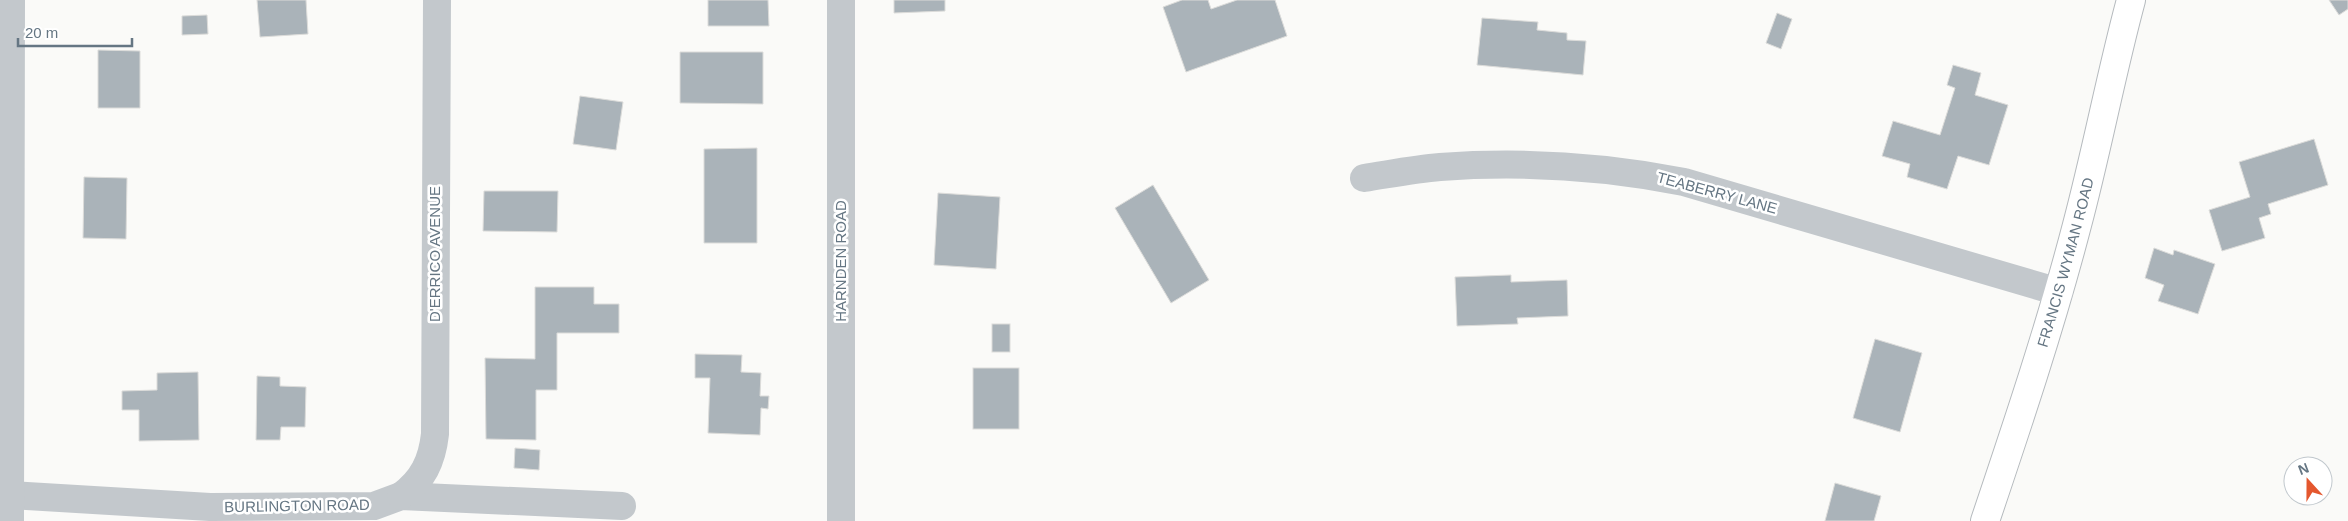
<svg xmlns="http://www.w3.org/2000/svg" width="2348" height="521" font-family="Helvetica,sans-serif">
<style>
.building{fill:#aab3b9;stroke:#dcdcda}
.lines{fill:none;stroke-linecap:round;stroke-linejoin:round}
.major-casing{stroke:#b5babe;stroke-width:30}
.minor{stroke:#c3c8cc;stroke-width:28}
.major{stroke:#fff;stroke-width:28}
.labels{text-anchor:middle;stroke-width:5;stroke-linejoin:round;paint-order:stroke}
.street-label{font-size:15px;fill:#657683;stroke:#fff}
</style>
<rect width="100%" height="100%" fill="#fafaf8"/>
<g class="building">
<path d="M257,0H306L308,34L260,37Z"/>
<path d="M708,0H768L769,26H708Z"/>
<path d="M894,0H945V11L894,13Z"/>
<path d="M1182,0H1208L1211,9L1237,0H1275L1287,36L1186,72L1163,7Z"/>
<path d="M2329,0H2348V9L2339,15Z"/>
<path d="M1777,13L1792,19L1781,49L1766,43Z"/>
<path d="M207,15L208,34L182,35V16Z"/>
<path d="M1482,18L1538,22L1537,30L1567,33V40L1586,41L1583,75L1477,65Z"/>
<path d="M98,50L140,51V108H98Z"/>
<path d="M680,52H763V104L680,103Z"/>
<path d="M1953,65L1981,73L1975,95L2008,105L1989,165L1958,156L1947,189L1907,177L1910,164L1882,156L1893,121L1940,135L1955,88L1947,85Z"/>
<path d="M580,96L623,102L616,150L573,144Z"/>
<path d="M2314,139L2328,185L2268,204L2271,214L2259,218L2265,238L2222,251L2209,210L2250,197L2239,162Z"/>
<path d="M757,148V243H704V149Z"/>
<path d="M84,177L127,178L126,239L83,238Z"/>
<path d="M1153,185L1209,280L1171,303L1115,208Z"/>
<path d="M484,191H558L557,232L483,231Z"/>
<path d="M938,193L1000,197L996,269L934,265Z"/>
<path d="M2154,248L2173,255L2174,250L2215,264L2198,314L2158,301L2164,285L2145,278Z"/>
<path d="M1511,275V282L1567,280L1568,316L1517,318L1518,324L1457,326L1455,277Z"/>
<path d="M535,287H594V304H619V333H557V390H536V440L486,439L485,358L535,359Z"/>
<rect x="992" y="324" width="18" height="28"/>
<path d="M1875,339L1922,353L1900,432L1853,418Z"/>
<path d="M695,354L742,355L741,372L761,373L760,396H769L768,409L761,408L760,435L708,433L710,378H695Z"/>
<rect x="973" y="368" width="46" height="61"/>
<path d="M198,372L199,440L139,441V410H122V391L157,390V373Z"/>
<path d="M257,376L280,377V386L306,387L305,427H281L280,440H256Z"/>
<path d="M515,448L540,450L539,470L514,468Z"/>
<path d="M1835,483L1881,496L1874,521H1825Z"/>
</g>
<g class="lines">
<g class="major-casing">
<g id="major">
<path id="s1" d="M1985,521C2018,423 2051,325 2077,225C2097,150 2111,74 2131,0"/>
</g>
</g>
<g class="minor">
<path d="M1364,178C1390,174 1415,169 1440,167C1523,161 1603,166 1684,182L2059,292"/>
<path d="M0,492L10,495L210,507L374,506L401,496L622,506"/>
<path d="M401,496C423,480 432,461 435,434L437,0"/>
<path d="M10,521L11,0"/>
<path d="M841,521V0"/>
</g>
<use href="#major" class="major"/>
</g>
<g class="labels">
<g class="street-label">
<text transform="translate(1717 193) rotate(15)" y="5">TEABERRY LANE</text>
<text transform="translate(435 254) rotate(-90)" y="5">D'ERRICO AVENUE</text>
<text transform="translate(841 261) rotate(-90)" y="5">HARNDEN ROAD</text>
<text dy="5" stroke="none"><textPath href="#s1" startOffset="271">FRANCIS WYMAN ROAD</textPath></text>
<text transform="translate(297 506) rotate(-1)" y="5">BURLINGTON ROAD</text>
</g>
</g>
<g transform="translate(2308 481) rotate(339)"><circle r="24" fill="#ffffff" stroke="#c1c8cd"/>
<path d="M0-4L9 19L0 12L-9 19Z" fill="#e4572e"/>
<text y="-8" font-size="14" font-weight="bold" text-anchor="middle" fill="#657683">N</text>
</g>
<path d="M18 38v8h114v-8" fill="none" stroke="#657683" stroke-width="2.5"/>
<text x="25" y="38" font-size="15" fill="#657683" stroke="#ffffff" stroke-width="4" paint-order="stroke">20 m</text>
</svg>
